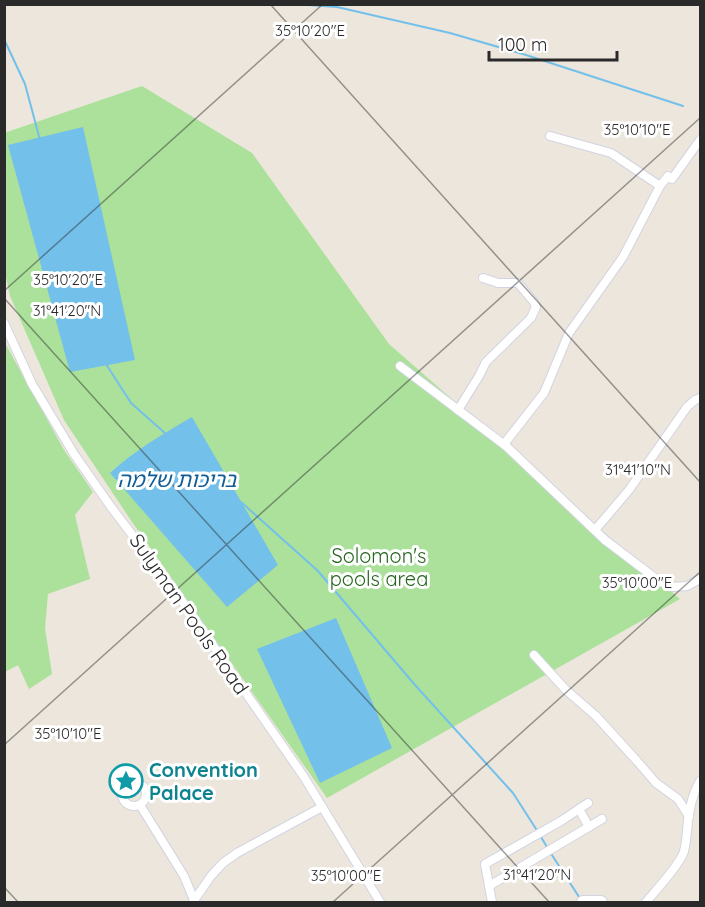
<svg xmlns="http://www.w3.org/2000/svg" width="705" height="907" font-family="Quicksand,'Noto Sans Hebrew',sans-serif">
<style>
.green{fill:#ace19b}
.water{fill:#73c0ea}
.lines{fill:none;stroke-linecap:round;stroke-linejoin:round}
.stream{stroke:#73c0ea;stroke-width:2}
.minor-casing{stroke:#d2d4e2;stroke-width:10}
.secondary-casing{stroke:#d2d4e2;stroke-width:14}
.minor{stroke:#fff;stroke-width:8}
.secondary{stroke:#fff;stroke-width:12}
.ticks{fill:none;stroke:#2a2a2a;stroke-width:1.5;stroke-opacity:0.45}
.labels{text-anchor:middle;stroke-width:6;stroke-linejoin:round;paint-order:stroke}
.park-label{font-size:20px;fill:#25651c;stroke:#fff}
.street-label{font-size:20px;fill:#2a2a2a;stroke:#fff}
.culture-label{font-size:20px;font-weight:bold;fill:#0d838f;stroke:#fff;text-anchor:start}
.water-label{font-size:21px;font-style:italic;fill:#125d96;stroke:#fff}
.ticks-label{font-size:15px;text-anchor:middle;fill:#2a2a2a;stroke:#fff;stroke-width:6;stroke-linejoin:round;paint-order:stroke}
</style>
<rect width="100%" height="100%" fill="#ece6dc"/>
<g class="green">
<path d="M142,86L252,153L389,344L680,599L327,798L132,522L64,420L10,296L5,272L4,133Z"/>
<path d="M5,343L64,450L93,492L75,515L90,579L48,594L45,628L52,674L29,689L18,665L5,672Z"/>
</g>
<g class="water">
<path d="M83,127L135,360L70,372L8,145Z"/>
<path d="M192,417L278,565L227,607L110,473C135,450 163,434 192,417Z"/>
<path d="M336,618L392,748L320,783L257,649Z"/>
</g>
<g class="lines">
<g class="stream">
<path d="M293,4L337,7L450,33L526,55L683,106"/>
<path d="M4,39L25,84L40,140"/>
<path d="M106,364L131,403L166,434"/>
<path d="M241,502L318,571L415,685L513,793L538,832"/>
<path d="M541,837L547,847"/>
<path d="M550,852L581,900"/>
</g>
<g class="minor-casing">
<g id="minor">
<path d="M550,136L611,153L660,186L668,176L672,179L700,140"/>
<path d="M4,323L32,384L74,454L111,507L178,595L304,777L380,902"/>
<path d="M400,366L506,446L605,540L659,581L672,587L687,586L700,579"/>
<path d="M458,410L479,376L486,362L531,318L536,307L534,302L518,283H498L483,278"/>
<path d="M504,444L544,393L569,333L623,257L660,186"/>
<path d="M595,530L629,490L687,407L695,400L700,398"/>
<path d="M534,655L566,690L596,716L637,761L656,783L678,799L689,816"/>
<circle cx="134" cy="794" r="12"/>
<path d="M140,805L184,876L194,900"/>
<path d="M579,809L589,827"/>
<path d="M489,886L602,819"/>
<path d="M193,902L211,876L223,863L237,853L322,807"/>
<path d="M492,902L485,864L561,821L588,803"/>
<path d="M646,902C657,889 676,869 683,854C686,847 686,838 687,831C688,815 692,795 700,781"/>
</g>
</g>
<g class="secondary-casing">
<path id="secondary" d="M583,902H601"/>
</g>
<use href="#minor" class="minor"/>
<use href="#secondary" class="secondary"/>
</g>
<path class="ticks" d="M270,4L700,482M4,291L323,4M4,298L549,902M4,745L700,118M4,887L18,902M333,902L700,572"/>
<defs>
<g id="sight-ring" transform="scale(1.725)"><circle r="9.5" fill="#fff" stroke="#0f9aa8" stroke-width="1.5"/><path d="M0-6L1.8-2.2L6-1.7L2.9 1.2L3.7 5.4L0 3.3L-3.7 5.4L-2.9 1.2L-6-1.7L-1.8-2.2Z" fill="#0f9aa8"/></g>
</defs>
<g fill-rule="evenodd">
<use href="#sight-ring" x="126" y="781"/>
</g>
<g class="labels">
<g class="park-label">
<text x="379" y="563">Solomon's<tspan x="379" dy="23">pools area</tspan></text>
</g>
<g class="street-label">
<text transform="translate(189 614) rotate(55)" y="7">Sulyman Pools Road</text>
</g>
<g class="culture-label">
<text x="149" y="777">Convention<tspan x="149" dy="23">Palace</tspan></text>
</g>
<g class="water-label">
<text x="177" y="487">בריכות שלמה</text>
</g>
</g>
<g class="ticks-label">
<text x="310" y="36">35°10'20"E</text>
<text x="637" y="135">35°10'10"E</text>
<text x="68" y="285">35°10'20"E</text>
<text x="67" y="316">31°41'20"N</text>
<text x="638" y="475">31°41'10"N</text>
<text x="637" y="588">35°10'00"E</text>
<text x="68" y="739">35°10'10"E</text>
<text x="537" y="880">31°41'20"N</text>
<text x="346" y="881">35°10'00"E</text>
</g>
<rect width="705" height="907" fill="none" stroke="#2a2a2a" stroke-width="12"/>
<path d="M489 51v9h128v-9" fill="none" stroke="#2a2a2a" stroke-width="3"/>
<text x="498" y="51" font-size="18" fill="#2a2a2a" stroke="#ffffff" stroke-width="4.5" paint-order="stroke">100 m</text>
</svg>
